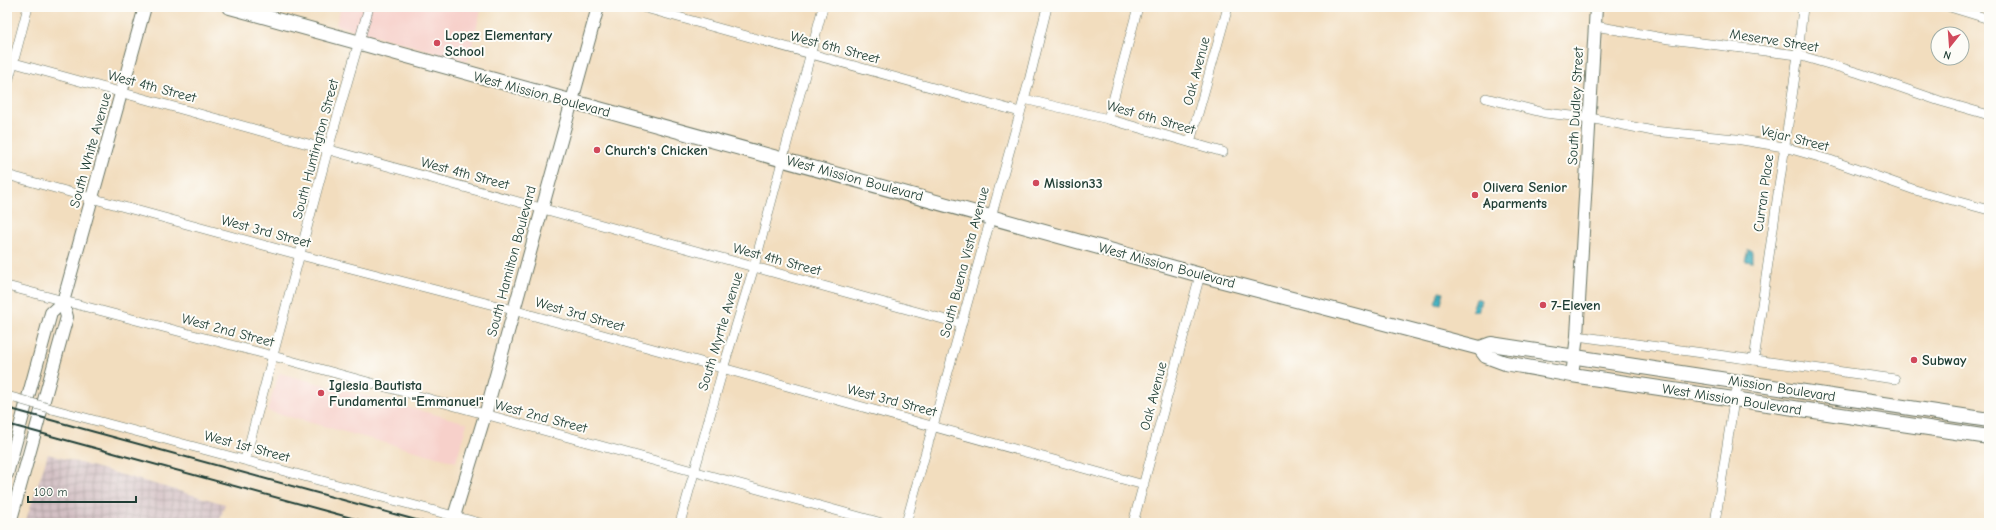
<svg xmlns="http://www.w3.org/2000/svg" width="1996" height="530" font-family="'Comic Neue',sans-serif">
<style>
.built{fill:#f7d0ca}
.industrial{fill:url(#industrial-grid)}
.water{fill:url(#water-waves);stroke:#32777a}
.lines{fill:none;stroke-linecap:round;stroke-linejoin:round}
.street-casing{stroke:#697564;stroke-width:10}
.secondary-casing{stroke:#697564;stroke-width:14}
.primary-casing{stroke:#697564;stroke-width:16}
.street{stroke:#fff;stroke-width:9}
.secondary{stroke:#fff;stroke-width:12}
.primary{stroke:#fff;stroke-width:14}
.rail{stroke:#1f3d34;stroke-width:2}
.street-bridge-casing{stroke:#697564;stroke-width:10;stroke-linecap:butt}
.street-bridge{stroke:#fff;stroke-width:9}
.poi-dot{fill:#d1495b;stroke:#fdfcf7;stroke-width:1.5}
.labels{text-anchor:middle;stroke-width:4;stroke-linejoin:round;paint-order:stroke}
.poi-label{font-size:14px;font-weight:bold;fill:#1f3d34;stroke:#fdfcf7;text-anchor:start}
.street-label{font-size:14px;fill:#1f3d34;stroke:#fdfcf7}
</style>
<defs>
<pattern id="industrial-grid" width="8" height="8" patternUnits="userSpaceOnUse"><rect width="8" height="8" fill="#d2bec2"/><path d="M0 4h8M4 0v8" fill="none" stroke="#aa9c9e"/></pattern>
<pattern id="water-waves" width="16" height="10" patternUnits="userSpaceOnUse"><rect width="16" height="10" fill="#44b1c0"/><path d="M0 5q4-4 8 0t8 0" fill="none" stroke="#38919d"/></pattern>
</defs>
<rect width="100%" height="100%" fill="#fdfcf7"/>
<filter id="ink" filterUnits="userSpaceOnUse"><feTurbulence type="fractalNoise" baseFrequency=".025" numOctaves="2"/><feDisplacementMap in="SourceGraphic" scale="8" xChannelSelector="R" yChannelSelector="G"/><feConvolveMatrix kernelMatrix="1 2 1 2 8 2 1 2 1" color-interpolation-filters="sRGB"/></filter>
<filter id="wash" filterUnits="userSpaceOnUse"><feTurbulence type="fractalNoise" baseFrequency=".012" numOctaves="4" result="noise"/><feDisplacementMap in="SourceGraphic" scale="16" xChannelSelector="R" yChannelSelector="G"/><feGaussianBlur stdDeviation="0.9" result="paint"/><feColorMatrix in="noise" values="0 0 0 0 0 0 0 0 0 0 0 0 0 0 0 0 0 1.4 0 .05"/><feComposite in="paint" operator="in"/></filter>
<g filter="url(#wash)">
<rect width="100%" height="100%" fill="#f2ddbe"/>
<g class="built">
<path d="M341,7H482L468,61L336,25Z"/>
<path d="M279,373L467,423L456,462L267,411Z"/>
</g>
<path class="industrial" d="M48,454L225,504L219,523H25Z"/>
<g class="water">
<path d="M1748,250L1752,251V262L1745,261Z"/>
<path d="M1439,291L1444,292L1441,304L1435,303Z"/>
<path d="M1476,298L1481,300L1478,312L1472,310Z"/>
</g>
</g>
<g filter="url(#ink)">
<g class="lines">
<g class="street-casing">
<g id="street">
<path d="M642,7L1020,112"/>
<path d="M1950,7L1989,19"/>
<path d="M1595,26L1669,39L1798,55L1859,73L1940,101L1989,115"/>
<path d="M7,61L961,324"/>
<path d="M7,86L28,7"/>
<path d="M1486,98L1545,113L1590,118L1653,131L1736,139L1784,147L1830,160L1915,190L1989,210"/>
<path d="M1024,99L1108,119L1223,152"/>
<path d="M1108,119L1138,7"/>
<path d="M1190,142L1228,7"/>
<path d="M7,175L300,255L513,310L1144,485"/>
<path d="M7,286L273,356L882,523"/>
<path d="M1577,336L1895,379"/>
<path d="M1754,360L1798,55L1803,7"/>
<path d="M7,396L18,399"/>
<path d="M52,409L480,523"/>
<path d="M245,460L328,149L369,7"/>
<path d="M680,523L723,369L754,267L823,7"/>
<path d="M906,523L1029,81L1047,7"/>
<path d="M1133,523L1200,275"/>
<path d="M1715,523L1734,400L1739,382"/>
</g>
</g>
<g class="secondary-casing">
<g id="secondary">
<path d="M1572,375L1577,336L1596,7"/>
<path d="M7,474L51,313L63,302"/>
<path d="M10,523L67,317L63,302L145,7"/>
<path d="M452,523L485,415L598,7"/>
</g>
</g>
<g class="primary-casing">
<g id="primary">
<path d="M230,7L1200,275L1480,348L1491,344L1989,420"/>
<path d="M1480,348L1486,356L1505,363L1572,375L1989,437"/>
</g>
</g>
<use href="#street" class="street"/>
<use href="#secondary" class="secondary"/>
<use href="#primary" class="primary"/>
<g class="rail">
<path d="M7,408L427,523"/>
<path d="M7,424L370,523"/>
</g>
<g class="street-bridge-casing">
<path id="street-bridge" d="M18,399L52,409"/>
</g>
<use href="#street-bridge" class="street-bridge"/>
</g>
</g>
<g class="poi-dot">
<circle cx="437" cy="43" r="4"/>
<circle cx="597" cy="150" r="4"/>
<circle cx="1036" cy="183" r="4"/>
<circle cx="1475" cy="195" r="4"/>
<circle cx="1543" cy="305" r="4"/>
<circle cx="1914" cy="360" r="4"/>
<circle cx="321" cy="393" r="4"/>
</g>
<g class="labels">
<g class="poi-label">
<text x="445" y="40">Lopez Elementary<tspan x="445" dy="16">School</tspan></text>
<text x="605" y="155">Church's Chicken</text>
<text x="1044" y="188">Mission33</text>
<text x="1483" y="192">Olivera Senior<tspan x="1483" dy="16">Aparments</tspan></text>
<text x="1551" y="310">7-Eleven</text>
<text x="1922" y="365">Subway</text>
<text x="329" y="390">Iglesia Bautista<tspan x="329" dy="16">Fundamental "Emmanuel"</tspan></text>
</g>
<g class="street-label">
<text transform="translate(1774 40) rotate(9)" y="5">Meserve Street</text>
<text transform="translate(835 47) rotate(15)" y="5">West 6th Street</text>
<text transform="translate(1196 71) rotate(-75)" y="5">Oak Avenue</text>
<text transform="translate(152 86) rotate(15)" y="5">West 4th Street</text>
<text transform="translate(542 94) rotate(15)" y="5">West Mission Boulevard</text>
<text transform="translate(1575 106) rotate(-87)" y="5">South Dudley Street</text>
<text transform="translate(1151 117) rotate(16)" y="5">West 6th Street</text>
<text transform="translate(1795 138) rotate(14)" y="5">Vejar Street</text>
<text transform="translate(315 149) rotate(-75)" y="5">South Huntington Street</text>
<text transform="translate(90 150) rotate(-74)" y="5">South White Avenue</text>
<text transform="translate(465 173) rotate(15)" y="5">West 4th Street</text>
<text transform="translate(855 178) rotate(15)" y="5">West Mission Boulevard</text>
<text transform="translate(1763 193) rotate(-82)" y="5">Curran Place</text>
<text transform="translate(266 231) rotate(15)" y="5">West 3rd Street</text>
<text transform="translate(777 259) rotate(15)" y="5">West 4th Street</text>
<text transform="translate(511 261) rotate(-75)" y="5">South Hamilton Boulevard</text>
<text transform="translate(964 262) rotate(-75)" y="5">South Buena Vista Avenue</text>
<text transform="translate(1167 265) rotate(15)" y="5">West Mission Boulevard</text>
<text transform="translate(580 314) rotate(16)" y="5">West 3rd Street</text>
<text transform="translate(228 330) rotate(15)" y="5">West 2nd Street</text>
<text transform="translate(720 331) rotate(-73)" y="5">South Myrtle Avenue</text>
<text transform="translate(1782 388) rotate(9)" y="5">Mission Boulevard</text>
<text transform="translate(1153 396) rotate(-75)" y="5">Oak Avenue</text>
<text transform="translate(1732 399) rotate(9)" y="5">West Mission Boulevard</text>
<text transform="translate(892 400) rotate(15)" y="5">West 3rd Street</text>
<text transform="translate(541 416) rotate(15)" y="5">West 2nd Street</text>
<text transform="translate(247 446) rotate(15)" y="5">West 1st Street</text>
</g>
</g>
<rect width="1996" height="530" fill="none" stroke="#fdfcf7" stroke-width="24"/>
<g transform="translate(1950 46) rotate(197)"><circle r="19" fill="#fdfcf7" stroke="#a4b0a9"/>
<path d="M0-3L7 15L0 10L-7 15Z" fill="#d1495b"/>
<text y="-6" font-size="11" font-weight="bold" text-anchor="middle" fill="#1f3d34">N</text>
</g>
<path d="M28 496v6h108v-6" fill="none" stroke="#1f3d34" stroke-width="2"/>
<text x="34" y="496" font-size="12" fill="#1f3d34" stroke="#fdfcf7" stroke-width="3" paint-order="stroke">100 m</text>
</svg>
